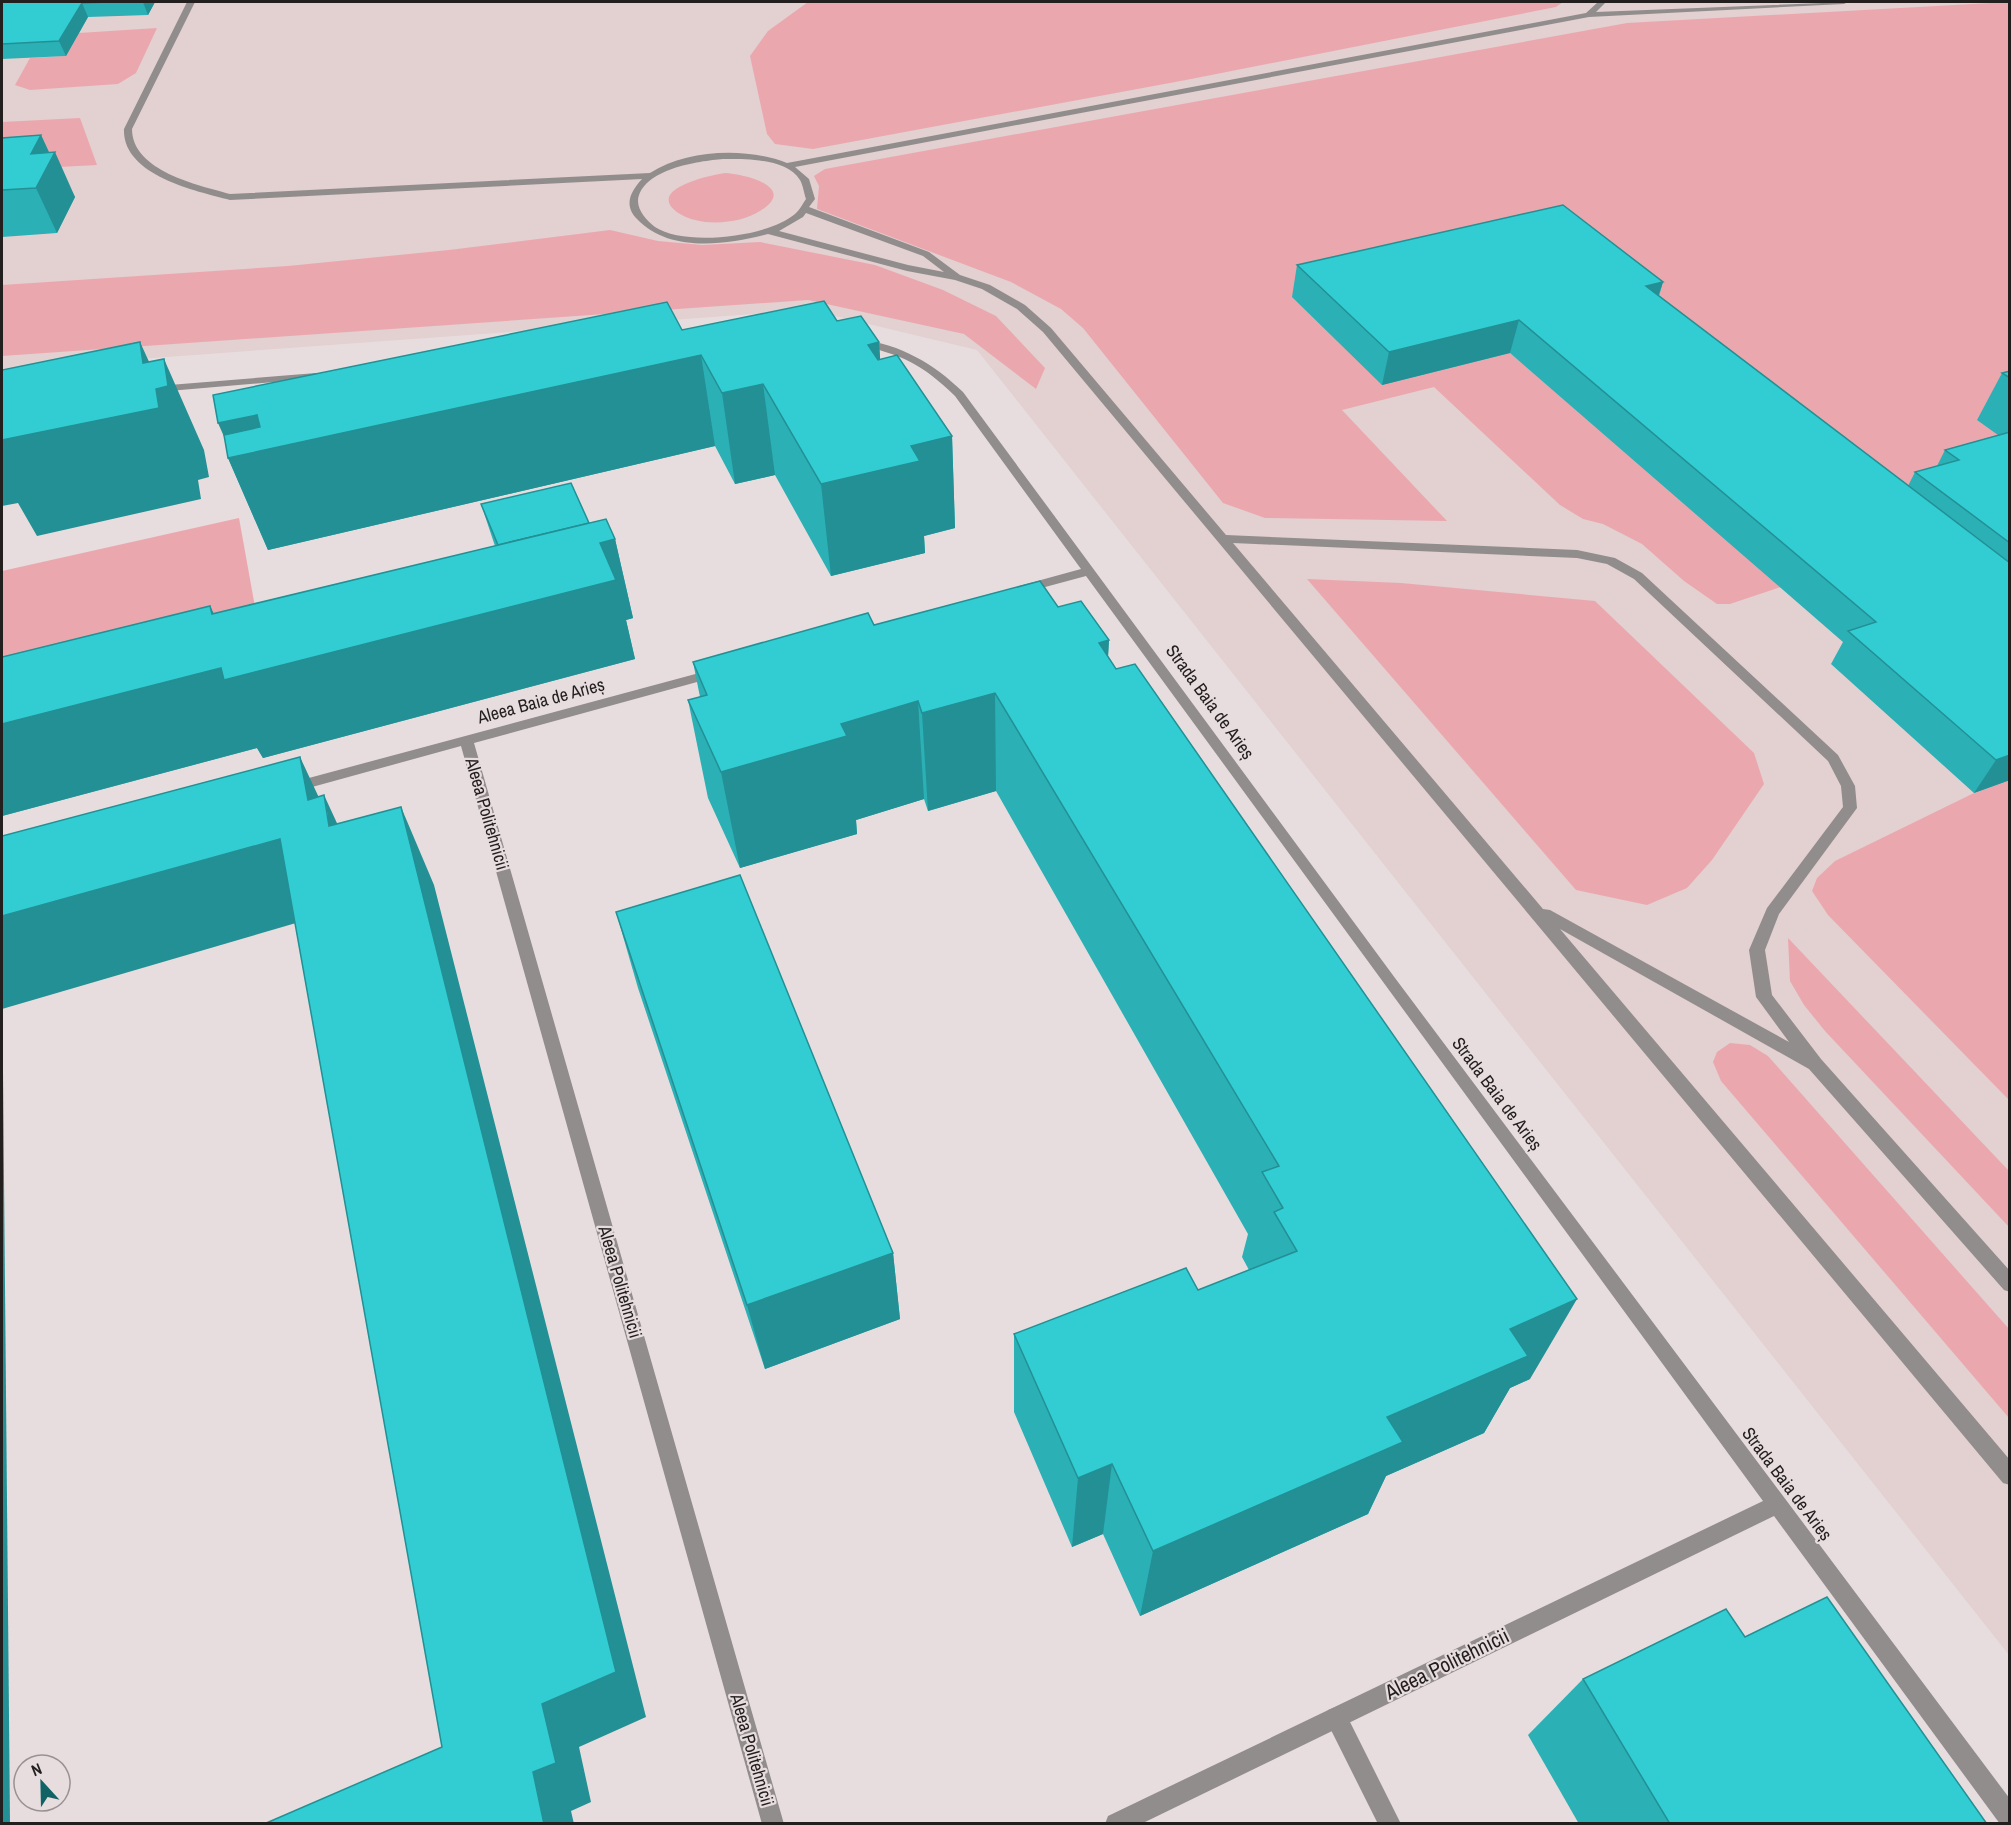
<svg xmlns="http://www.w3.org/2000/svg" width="2011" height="1825" font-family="'Archivo Narrow',sans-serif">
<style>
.built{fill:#e3d0d1}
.green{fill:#eaa8ae}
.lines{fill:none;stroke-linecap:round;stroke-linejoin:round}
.lane{fill:#918d8d;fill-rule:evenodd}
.street{fill:#918d8d;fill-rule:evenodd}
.wall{fill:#2ab0b5}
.shaded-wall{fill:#229094}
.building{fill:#31cdd3;stroke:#229094;stroke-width:1.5}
.labels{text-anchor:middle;stroke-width:4.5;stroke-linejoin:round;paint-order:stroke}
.street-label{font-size:18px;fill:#231f1f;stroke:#e7ddde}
.near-street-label{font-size:21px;fill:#231f1f;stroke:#e7ddde}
</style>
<rect width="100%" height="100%" fill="#e7ddde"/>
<path class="built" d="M2,2H2009V1655L977,350L810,310L2,369Z"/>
<g class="green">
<path d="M808,2H1563L1556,7L1186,80L813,149L775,144L767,134L750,56L768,31Z"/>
<path d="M2009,2V443L1921,498L1636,318L1382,385L1510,353L1781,587L1730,604H1717L1684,581L1642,544L1603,524L1583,519L1560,505L1434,387L1342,410L1447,521L1265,518L1223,503L1083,328L1061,309L1011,282L817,209L819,186L814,176L825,169L1627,23Z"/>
<path d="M157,28L136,73L118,84L30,90L15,85L30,58L66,56L79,33Z"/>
<path d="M80,118L97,165L2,170V122Z"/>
<path d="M725,173C744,174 799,187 760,211C740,224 701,227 680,214C642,190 710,175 725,173Z"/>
<path d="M610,230L658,241L702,245L760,242L875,265L943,290L996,316L1045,368L1036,389L964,334L808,300L2,356V285L288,266L449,250Z"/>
<path d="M239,518L255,607L2,667V571Z"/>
<path d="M1307,579L1401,583L1595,601L1754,753L1764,784L1712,860L1687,888L1647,905L1576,890Z"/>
<path d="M2009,780V1100L1828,915L1812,891L1817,878L1835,861L1974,793Z"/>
<path d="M1788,938L2009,1171V1227L1825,1031L1804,1005L1790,981Z"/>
<path d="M1730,1043L1750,1045L1768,1056L2009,1329V1418L1721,1081L1713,1062L1717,1052Z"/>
</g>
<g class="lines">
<g class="lane">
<path d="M187,2H195L132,129C132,171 198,185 230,194L650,173C687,149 747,147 787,163L1586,13L1598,2H1606L1596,12L1848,2L1844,4L1589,17L795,167L809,179L815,199L809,207L929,252L960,275L990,285L1025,305L1051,328L1226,535L1577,550L1615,558L1642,573L1838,755L1855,786L1857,808L1779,914L1765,950L1772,995L1821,1059L2010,1271V1292L2004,1290L1809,1069L1560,929L2010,1460V1485L2003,1483L1043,332L1017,309L982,289L955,280L907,271L768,234C726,245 669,253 637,219C623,205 631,191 642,179L230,200C195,191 122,175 124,129ZM723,159C745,159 786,158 800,180C803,185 804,193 806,199C803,203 800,210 795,214C768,237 685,247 655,227C647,221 638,211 638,201C641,169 699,161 723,159ZM806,213L923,256L944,272L908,265L779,231L803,217ZM1233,543L1577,558L1607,564L1634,579L1828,761L1841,786L1843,807L1767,908L1749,950L1756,997L1789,1042L1550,910L1543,909Z"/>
<path d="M1336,1707L1344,1710L1401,1824H1378L1325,1718L1328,1710Z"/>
</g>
<g class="street">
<path d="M860,339C901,345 933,363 963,392L1395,978L2010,1799V1824H2000L1774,1516L1141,1824H1105L1108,1816L1763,1501L1086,576L1023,593L1019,592L1017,589L1019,586L1081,569L955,396C921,363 902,355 856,344V340Z"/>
<path d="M316,373L321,376L320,378L157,392L152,389L157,386Z"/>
<path d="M714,669L721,673L719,676L474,743L784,1824H762L461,746L294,792L287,787L294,782Z"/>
</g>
</g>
<g class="wall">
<path d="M2,2H155L148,15L88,17L66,56L2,59Z"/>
<path d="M41,135L49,152L75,197L57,233L2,237V138Z"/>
<path d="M1297,265L1663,282L1659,296L1908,486L1915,472L1937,466L1945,450L1998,435L1977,420L2002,373L2010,371V780L1974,793L1831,664L1843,642L1510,353L1382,385L1292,297Z"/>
<path d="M837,321L879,342L880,359L952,436L955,528L924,536L925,553L831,576L775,475L735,484L715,446L268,550L228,458L682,330Z"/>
<path d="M481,504L615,539L633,618L626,620L635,659L263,758L257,748L2,816V657L210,606L214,614L495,546Z"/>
<path d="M1058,607L1109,640L1108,657L1530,1379L1510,1388L1484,1433L1386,1476L1368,1514L1140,1616L1103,1534L1072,1547L1014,1412V1334L1198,1290L1249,1270L1242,1257L1248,1234L996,791L928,811L924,799L856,820L857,834L740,868L708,798L688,700L700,697L693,662L874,625Z"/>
<path d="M616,912L893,1253L900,1319L765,1369L638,988Z"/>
<path d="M1745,1637L1987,1824H1579L1528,1735L1583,1679Z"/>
</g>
<g class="shaded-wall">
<path d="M143,2H155L148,15Z"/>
<path d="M82,3L88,17L66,56L59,41Z"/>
<path d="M41,135L52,159L55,152L75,197L57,233L36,188L31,154Z"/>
<path d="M1663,282L1652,314L1646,286Z"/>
<path d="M1519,320L1510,353L1382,385L1389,352Z"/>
<path d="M140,342L161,388L164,359L204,450L209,477L198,480L201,499L37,536L18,503L2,506V438L143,363Z"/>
<path d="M879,342L885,433L868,345Z"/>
<path d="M701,355L715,446L268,550L228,458L233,457L218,423L257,415Z"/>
<path d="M763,384L775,475L735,484L722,393Z"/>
<path d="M952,436L955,528L924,536L925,553L831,576L821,484L911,446Z"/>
<path d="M615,539L633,618L626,620L635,659L263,758L257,748L2,816V724L210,606L243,675L600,543Z"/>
<path d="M1109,640L1103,738L1099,643Z"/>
<path d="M995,693L996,791L928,811L922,713Z"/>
<path d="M918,701L924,799L856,820L857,834L740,868L721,772L841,724Z"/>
<path d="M2010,755V780L1974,793L1996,760Z"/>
<path d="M300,757L328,817L324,795L360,873L308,800Z"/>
<path d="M401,807L434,885L646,1717L579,1747L591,1802L571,1811L574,1824H544L533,1772L542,1704Z"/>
<path d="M280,839L320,916L2,1009V916Z"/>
<path d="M2,1070L3,1071L10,1824H2Z"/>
<path d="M893,1253L900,1319L765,1369L747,1305Z"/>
<path d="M1577,1299L1530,1379L1510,1388L1484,1433L1386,1476L1368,1514L1140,1616L1153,1551L1387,1417L1510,1329Z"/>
<path d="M1112,1464L1103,1534L1072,1547L1078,1478Z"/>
</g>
<g class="building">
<path d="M2,2H108L82,3L59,41L2,44Z"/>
<path d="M41,135L31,154L55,152L36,188L2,190V138Z"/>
<path d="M1563,205L1663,282L1646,286L2010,563V755L1996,760L1848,631L1876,622L1519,320L1389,352L1297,265Z"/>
<path d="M824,301L837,321L861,316L879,342L868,345L878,360L897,355L952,436L911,446L920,461L821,484L763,384L722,393L701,355L228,458L224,435L260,427L257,415L218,423L213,395L667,302L682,330Z"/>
<path d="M140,342L143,363L164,359L168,386L156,389L159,408L2,440V370Z"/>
<path d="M2010,371V378L2002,373Z"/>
<path d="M2010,432V543L1915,472L1959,460L1945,450Z"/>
<path d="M571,483L589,523L498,545L481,504Z"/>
<path d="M606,519L615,539L600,543L616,580L224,680L221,668L2,724V657L210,606L212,614Z"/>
<path d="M1040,581L1058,607L1081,601L1109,640L1099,643L1116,669L1135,664L1577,1299L1510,1329L1528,1356L1387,1417L1403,1442L1153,1551L1112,1464L1078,1478L1014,1334L1186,1268L1198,1290L1297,1251L1274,1212L1283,1208L1262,1172L1279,1166L995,693L922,713L918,701L841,724L847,736L721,772L688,700L707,695L693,662L868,613L874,625Z"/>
<path d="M300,757L308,800L324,795L329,826L401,807L616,1672L542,1704L556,1763L533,1772L544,1824H264L442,1747L280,839L2,916V836Z"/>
<path d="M740,875L893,1253L747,1305L616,912Z"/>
<path d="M1827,1597L1987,1824H1670L1583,1679L1726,1609L1745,1637Z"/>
</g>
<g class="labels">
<g class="street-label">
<text transform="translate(541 701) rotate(-15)" y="6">Aleea Baia de Arieș</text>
<text transform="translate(1210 702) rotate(54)" y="6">Strada Baia de Arieș</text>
<text transform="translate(487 814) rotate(74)" y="6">Aleea Politehnicii</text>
<text transform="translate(1497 1094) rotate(53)" y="6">Strada Baia de Arieș</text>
<text transform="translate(620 1282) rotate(74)" y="6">Aleea Politehnicii</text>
<text transform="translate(1787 1484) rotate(53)" y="6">Strada Baia de Arieș</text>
<text transform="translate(752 1750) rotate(74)" y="6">Aleea Politehnicii</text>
</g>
<g class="near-street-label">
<text transform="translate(1447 1664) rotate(-26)" y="7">Aleea Politehnicii</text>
</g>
</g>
<rect width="2011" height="1825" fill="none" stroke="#231f1f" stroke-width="6"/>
<g transform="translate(42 1783) rotate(338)"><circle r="28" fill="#e7ddde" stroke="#999192" stroke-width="1.5"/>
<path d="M0-4.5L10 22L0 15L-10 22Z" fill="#116265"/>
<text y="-9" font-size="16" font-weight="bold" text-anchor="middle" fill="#231f1f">N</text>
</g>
</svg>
